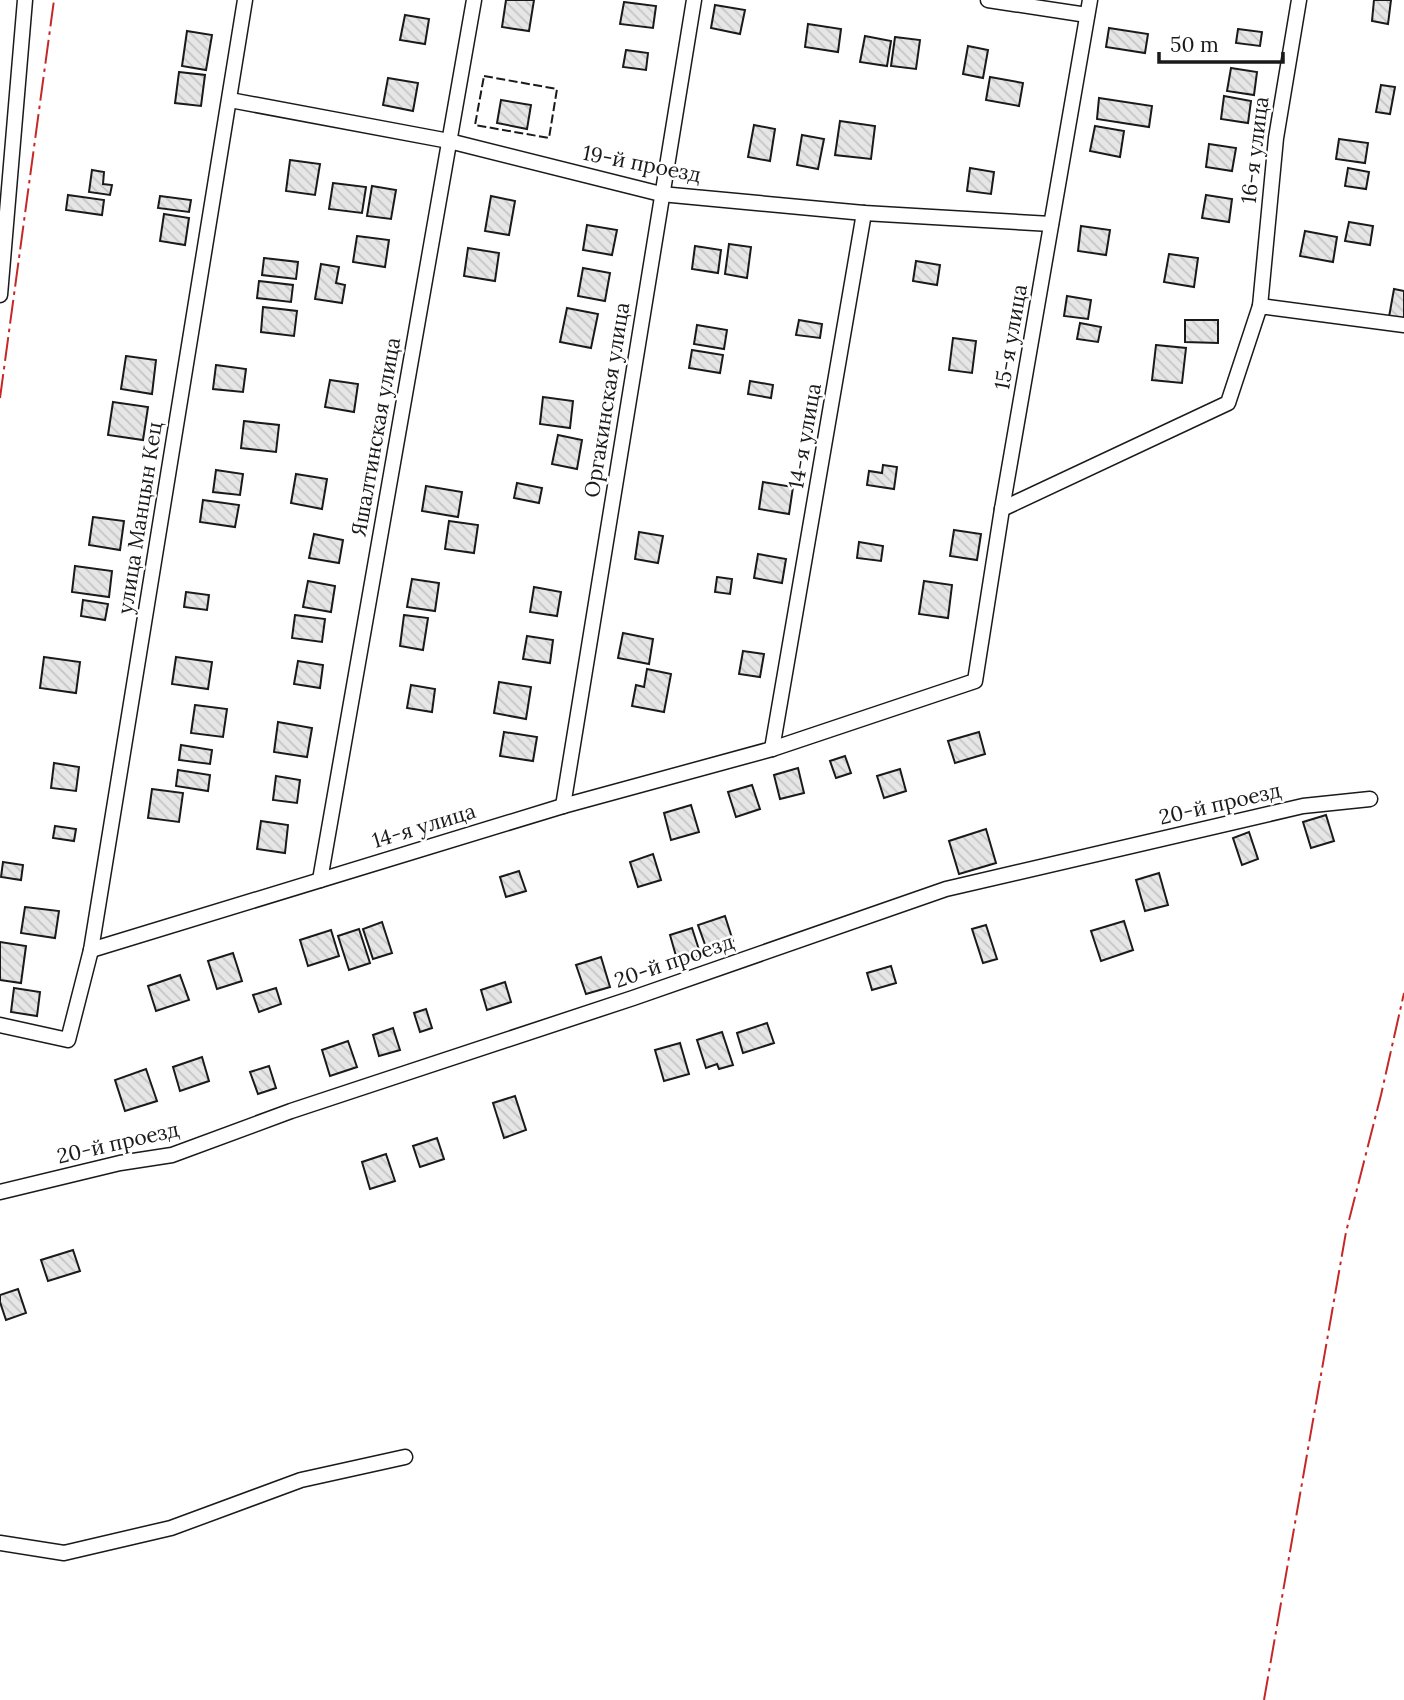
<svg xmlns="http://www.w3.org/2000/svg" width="1404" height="1700" font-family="Lora,serif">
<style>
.building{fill:url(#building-back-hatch);stroke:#1a1a1a;stroke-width:2}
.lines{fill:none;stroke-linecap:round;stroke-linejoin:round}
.minor-casing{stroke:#1a1a1a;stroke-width:17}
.minor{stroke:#fff;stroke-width:14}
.fence{stroke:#1a1a1a;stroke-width:2;stroke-dasharray:9 3.5;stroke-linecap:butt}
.power{stroke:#c62828;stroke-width:2;stroke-dasharray:24 5 3.5 5;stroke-linecap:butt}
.labels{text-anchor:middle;stroke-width:5;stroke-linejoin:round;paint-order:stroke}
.street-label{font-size:21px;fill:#1a1a1a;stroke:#fff}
</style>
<defs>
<pattern id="building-back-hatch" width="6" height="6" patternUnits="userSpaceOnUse" patternTransform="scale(1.75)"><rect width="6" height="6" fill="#e6e6e6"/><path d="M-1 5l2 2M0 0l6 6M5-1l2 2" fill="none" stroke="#c5c5c5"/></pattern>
</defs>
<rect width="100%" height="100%" fill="#fff"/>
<g class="building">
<path d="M506,0H534L529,31L502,27Z"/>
<path d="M1374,0H1391L1388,24L1372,21Z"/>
<path d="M624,2L656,6L653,28L620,24Z"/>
<path d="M715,5L745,10L740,34L711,28Z"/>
<path d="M405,15L429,19L425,44L400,40Z"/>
<path d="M808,24L841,29L838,52L805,47Z"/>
<path d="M1109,28L1148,34L1145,53L1106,47Z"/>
<path d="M1238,29L1262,32L1260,46L1236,43Z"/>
<path d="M187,31L212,35L206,70L182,66Z"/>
<path d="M865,36L891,41L887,66L860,62Z"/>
<path d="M895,37L920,40L916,69L891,66Z"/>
<path d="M968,46L988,50L983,78L963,74Z"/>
<path d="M626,50L648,53L646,70L623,67Z"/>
<path d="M1231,68L1257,72L1254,95L1227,91Z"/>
<path d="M179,72L205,75L201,106L175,103Z"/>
<path d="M990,77L1023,83L1019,106L986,100Z"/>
<path d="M388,78L418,83L413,111L383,105Z"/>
<path d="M1381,85L1395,87L1390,114L1376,112Z"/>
<path d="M1224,96L1251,101L1248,123L1221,119Z"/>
<path d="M1099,98L1152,106L1149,127L1097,119Z"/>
<path d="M501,100L531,105L527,129L497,123Z"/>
<path d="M840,121L875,126L871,159L835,155Z"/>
<path d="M754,125L775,129L770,161L748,157Z"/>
<path d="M1095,126L1124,131L1120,157L1090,151Z"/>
<path d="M802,135L824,139L818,169L797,165Z"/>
<path d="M1339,139L1368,143L1365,163L1336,159Z"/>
<path d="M1209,144L1236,148L1232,171L1206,167Z"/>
<path d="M290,160L320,164L315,195L286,191Z"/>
<path d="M970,168L994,172L991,194L967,191Z"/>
<path d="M1348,168L1369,172L1366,189L1345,186Z"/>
<path d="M92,170L104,172L103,184L112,185L110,195L89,192Z"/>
<path d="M333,183L366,187L362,213L329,209Z"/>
<path d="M372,186L396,190L391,219L367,216Z"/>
<path d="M68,195L104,200L102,215L66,210Z"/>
<path d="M1206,195L1232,199L1229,222L1202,218Z"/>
<path d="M160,196L191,200L189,212L158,208Z"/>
<path d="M491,196L515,201L509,235L485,231Z"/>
<path d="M164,214L189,218L185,245L160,241Z"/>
<path d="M1349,222L1373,226L1370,245L1345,241Z"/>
<path d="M587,225L617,230L612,255L583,250Z"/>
<path d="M1081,226L1110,230L1106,255L1078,251Z"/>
<path d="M1305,231L1337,237L1333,262L1300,256Z"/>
<path d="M357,236L389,240L385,267L353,262Z"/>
<path d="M729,244L751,247L747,278L725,274Z"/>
<path d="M695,246L721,250L718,273L692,269Z"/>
<path d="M468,248L499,253L495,281L464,276Z"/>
<path d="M1169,254L1198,258L1194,287L1164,282Z"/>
<path d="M264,258L298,262L296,279L262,275Z"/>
<path d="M916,261L940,265L937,285L913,281Z"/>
<path d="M321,264L339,267L336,283L345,285L342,303L315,299Z"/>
<path d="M583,268L610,273L605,301L578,296Z"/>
<path d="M259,281L293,285L291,302L257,298Z"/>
<path d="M1394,289L1404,291V319L1389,317Z"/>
<path d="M1067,296L1091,300L1088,319L1064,316Z"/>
<path d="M263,307L297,311L294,336L261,332Z"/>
<path d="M567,308L598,314L591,348L560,342Z"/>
<path d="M799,320L822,324L820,338L796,335Z"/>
<path d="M1185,320H1218V343L1185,342Z"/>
<path d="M1080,323L1101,327L1098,342L1077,339Z"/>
<path d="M697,325L727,330L724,349L694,344Z"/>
<path d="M953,338L976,341L972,373L949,370Z"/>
<path d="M1156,345L1186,348L1182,383L1152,380Z"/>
<path d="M692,350L723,355L720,373L689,368Z"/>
<path d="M126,356L156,360L152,394L121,389Z"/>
<path d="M216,365L246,369L243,392L213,389Z"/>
<path d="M330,380L358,384L354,412L325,407Z"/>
<path d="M750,381L773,385L771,398L748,394Z"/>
<path d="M543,397L573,401L570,428L540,424Z"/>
<path d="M113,402L148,407L143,440L108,435Z"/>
<path d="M244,421L279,425L276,452L241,448Z"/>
<path d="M558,435L582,440L577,469L552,464Z"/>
<path d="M883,465L897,467L894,489L867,485L869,471L882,473Z"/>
<path d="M216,470L243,474L240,495L213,492Z"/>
<path d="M296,474L327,479L322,509L291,503Z"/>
<path d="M763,482L793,487L789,514L759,509Z"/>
<path d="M517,483L542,488L539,503L514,498Z"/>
<path d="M426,486L462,492L458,517L422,511Z"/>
<path d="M203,500L239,505L235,527L200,522Z"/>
<path d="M93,517L124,521L120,550L89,545Z"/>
<path d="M449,521L478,525L474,553L445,549Z"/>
<path d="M954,530L981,534L977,560L950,556Z"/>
<path d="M639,532L663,536L658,563L635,559Z"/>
<path d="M314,534L343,540L339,563L309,558Z"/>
<path d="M859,542L883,546L881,561L857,558Z"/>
<path d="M758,554L786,559L782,583L754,578Z"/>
<path d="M75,566L112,571L109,597L72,592Z"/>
<path d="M717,577L732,579L730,594L715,592Z"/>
<path d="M412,579L439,583L435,611L407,607Z"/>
<path d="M308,581L335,586L331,612L303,607Z"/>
<path d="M924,581L952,585L948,618L919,614Z"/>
<path d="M534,587L561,592L557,616L530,612Z"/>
<path d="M186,592L209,595L207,610L184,607Z"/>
<path d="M83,600L108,604L105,620L81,616Z"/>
<path d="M295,615L325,619L322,642L292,638Z"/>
<path d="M404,615L428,618L423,650L400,646Z"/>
<path d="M623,633L653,639L649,664L618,658Z"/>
<path d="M527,636L553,640L550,663L523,659Z"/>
<path d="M743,651L764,654L760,677L739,674Z"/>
<path d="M44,657L80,662L76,693L40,688Z"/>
<path d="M176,657L212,662L208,689L172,684Z"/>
<path d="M298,661L323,665L320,688L294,684Z"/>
<path d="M647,669L671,674L664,712L632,706L636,685L644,687Z"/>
<path d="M499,682L531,687L526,719L494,713Z"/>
<path d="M411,685L435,689L432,712L407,708Z"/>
<path d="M195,705L227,709L223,737L191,733Z"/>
<path d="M278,722L312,728L307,757L274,752Z"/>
<path d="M504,732L537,737L533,761L500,756Z"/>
<path d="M979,732L985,754L955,763L948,741Z"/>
<path d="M181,745L212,750L210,764L179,760Z"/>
<path d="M845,756L851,773L836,778L830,761Z"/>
<path d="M54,763L79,767L76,791L51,788Z"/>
<path d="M798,768L804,793L780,799L774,775Z"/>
<path d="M900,769L906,791L884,798L877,776Z"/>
<path d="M178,770L210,775L208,791L176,786Z"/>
<path d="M276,776L300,780L297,803L273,800Z"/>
<path d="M752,785L760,809L736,817L728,792Z"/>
<path d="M152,789L183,793L179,822L148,818Z"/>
<path d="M691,805L699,832L671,840L664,813Z"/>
<path d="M1326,815L1334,841L1311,848L1303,822Z"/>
<path d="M261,821L288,825L285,853L257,849Z"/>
<path d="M55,826L76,829L74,841L53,838Z"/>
<path d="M986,829L996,863L959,874L949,841Z"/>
<path d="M1249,832L1258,859L1242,865L1233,838Z"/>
<path d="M653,854L661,880L638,887L630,862Z"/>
<path d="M3,862L23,865L21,880L1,877Z"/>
<path d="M519,871L526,891L506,897L500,877Z"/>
<path d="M1159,873L1168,905L1145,911L1136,880Z"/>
<path d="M25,907L59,911L55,938L21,933Z"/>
<path d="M725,916L733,941L707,950L698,925Z"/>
<path d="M1124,921L1133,950L1101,961L1091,931Z"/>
<path d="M382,922L392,953L373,959L363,929Z"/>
<path d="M986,925L997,959L983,963L972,929Z"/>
<path d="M692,928L701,956L678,963L670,935Z"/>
<path d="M359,929L370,963L349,970L338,936Z"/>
<path d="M331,930L339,956L308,966L300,940Z"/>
<path d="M0,942L26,946L21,983L0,980Z"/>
<path d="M233,953L242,981L217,989L208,961Z"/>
<path d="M601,957L610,987L586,994L576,965Z"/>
<path d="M891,966L896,983L872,990L867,973Z"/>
<path d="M180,975L189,1000L156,1011L148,986Z"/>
<path d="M505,982L511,1002L487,1010L481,990Z"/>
<path d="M14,988L40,992L37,1016L11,1012Z"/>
<path d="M276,988L281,1004L259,1012L253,995Z"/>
<path d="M426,1009L432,1028L420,1032L414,1013Z"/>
<path d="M767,1023L774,1043L743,1053L737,1033Z"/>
<path d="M393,1028L400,1050L379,1056L373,1035Z"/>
<path d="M722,1032L733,1065L719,1069L717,1064L706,1068L697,1040Z"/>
<path d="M348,1041L357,1067L330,1076L322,1050Z"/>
<path d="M680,1043L689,1074L664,1081L655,1050Z"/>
<path d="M202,1057L209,1081L180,1091L173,1067Z"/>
<path d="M269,1066L276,1088L258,1094L250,1072Z"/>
<path d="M146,1069L157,1101L125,1111L115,1080Z"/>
<path d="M515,1096L526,1130L504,1138L493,1103Z"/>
<path d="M437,1138L444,1159L420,1167L413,1146Z"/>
<path d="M386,1154L395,1181L370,1189L362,1162Z"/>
<path d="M73,1250L80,1271L48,1281L41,1260Z"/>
<path d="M18,1289L26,1313L6,1320L0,1302V1295Z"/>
</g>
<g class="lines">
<g class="minor-casing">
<g id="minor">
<path d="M988,0L1087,15"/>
<path d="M230,100L449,141L661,194L864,213L1051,224"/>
<path d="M0,295L25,0"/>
<path d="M1260,306L1276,138L1299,0"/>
<path d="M1002,509L1228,403L1260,306L1404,325"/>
<path d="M772,749L864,213"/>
<path d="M563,806L694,0"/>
<path d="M320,880L474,0"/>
<path d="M91,950L563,806L772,749L975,681L1002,509L1090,0"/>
<path d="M0,1025L68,1040L91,950L245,0"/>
<path d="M0,1192L120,1163L172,1155L291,1111L633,998L946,889L1303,806L1370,799"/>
<path d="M0,1543L64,1553L171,1528L301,1480L405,1457"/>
</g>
</g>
<use href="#minor" class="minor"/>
<path class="fence" d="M484,76L557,89L549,138L475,125Z"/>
<g class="power">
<path d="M0,398L54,0"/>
<path d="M1264,1700L1346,1232L1381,1095L1404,993"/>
</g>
</g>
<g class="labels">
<g class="street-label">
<text transform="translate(1255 150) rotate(-83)" y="7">16-я улица</text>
<text transform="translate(642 164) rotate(11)" y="7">19-й проезд</text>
<text transform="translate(1011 337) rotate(-80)" y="7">15-я улица</text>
<text transform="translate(607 400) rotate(-81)" y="7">Оргакинская улица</text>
<text transform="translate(805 436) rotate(-80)" y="7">14-я улица</text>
<text transform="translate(376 437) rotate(-80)" y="7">Яшалтинская улица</text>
<text transform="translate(140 518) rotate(-81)" y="7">улица Манцын Кец</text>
<text transform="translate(1220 804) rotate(-13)" y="7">20-й проезд</text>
<text transform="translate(424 826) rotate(-17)" y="7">14-я улица</text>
<text transform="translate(674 961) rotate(-19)" y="7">20-й проезд</text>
<text transform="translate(118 1143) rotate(-13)" y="7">20-й проезд</text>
</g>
</g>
<path d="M1159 52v10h124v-10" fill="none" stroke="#1a1a1a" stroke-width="3.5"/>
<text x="1170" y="52" font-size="21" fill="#1a1a1a" stroke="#ffffff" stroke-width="5" paint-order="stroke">50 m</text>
</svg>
